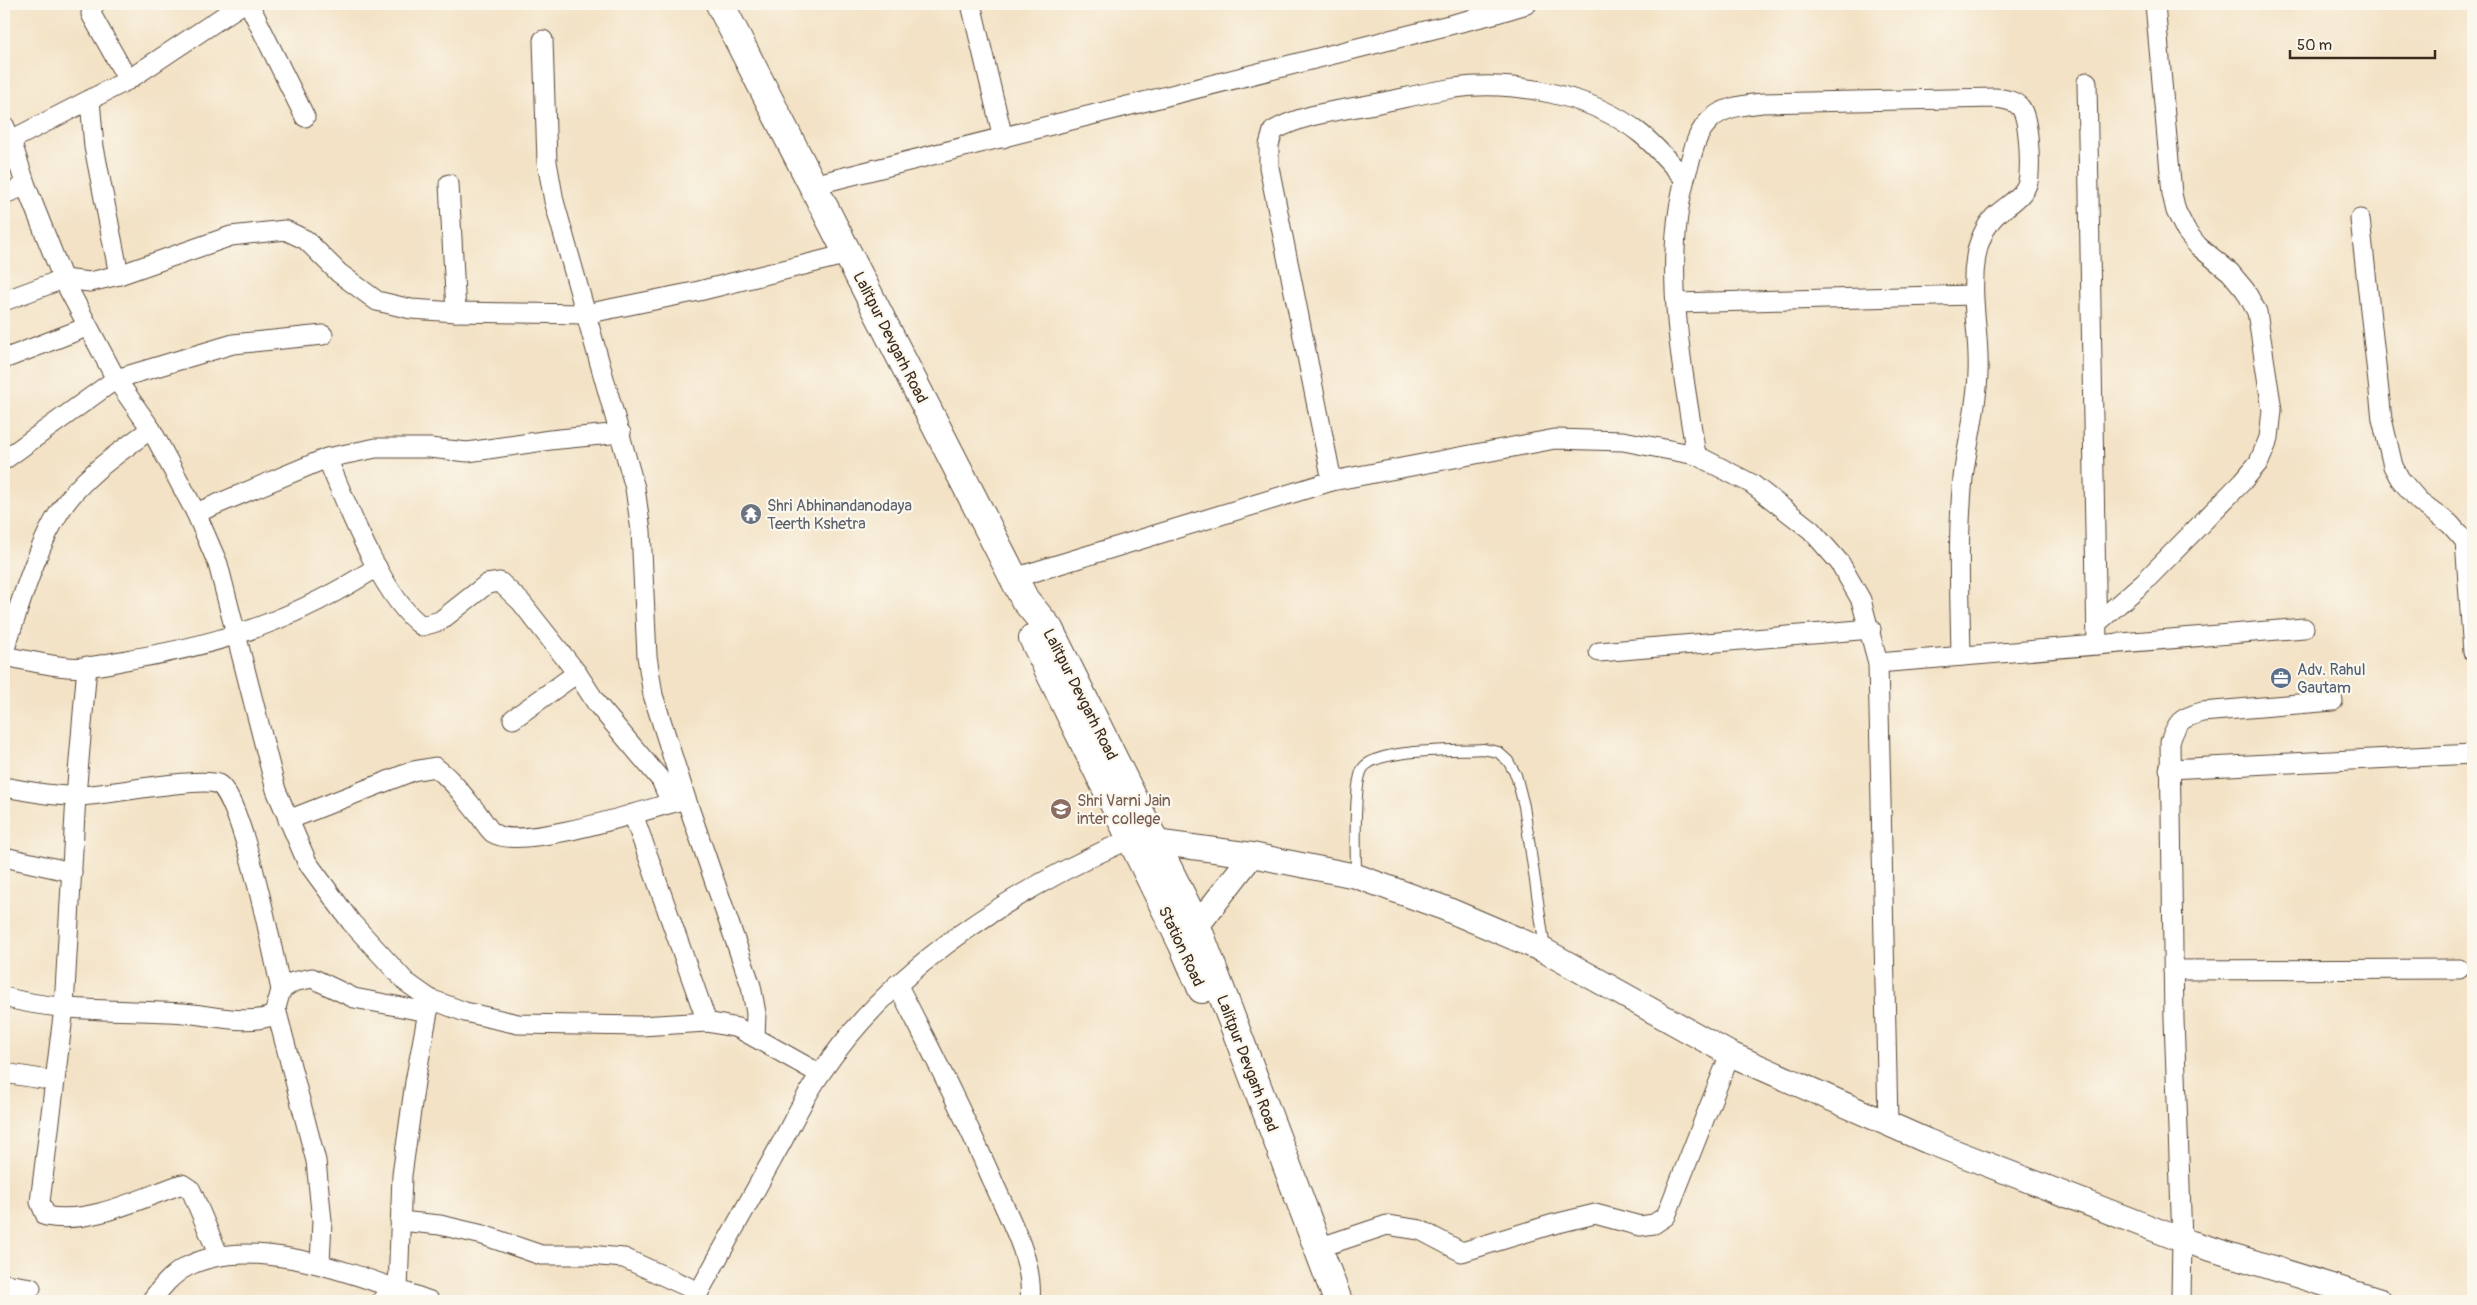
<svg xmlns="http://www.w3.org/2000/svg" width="2477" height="1305" font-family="Pangolin,sans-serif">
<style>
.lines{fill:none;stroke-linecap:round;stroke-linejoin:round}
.service-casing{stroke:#574637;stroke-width:12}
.minor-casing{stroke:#574637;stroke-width:21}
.tertiary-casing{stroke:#574637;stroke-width:26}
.secondary-casing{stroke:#574637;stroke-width:30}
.service{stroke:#fff;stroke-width:10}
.minor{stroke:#fff;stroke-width:19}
.tertiary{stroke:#fff;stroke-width:24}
.secondary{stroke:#fff;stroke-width:28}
.labels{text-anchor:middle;stroke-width:4.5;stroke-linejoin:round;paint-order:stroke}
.street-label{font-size:16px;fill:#3b2a1e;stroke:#fbf7ec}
.worship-label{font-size:16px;fill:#5b616d;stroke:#fbf7ec;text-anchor:start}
.service-label{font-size:16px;fill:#4e5e75;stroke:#fbf7ec;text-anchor:start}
.education-label{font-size:16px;fill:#785e54;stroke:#fbf7ec;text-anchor:start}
</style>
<rect width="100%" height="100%" fill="#fbf7ec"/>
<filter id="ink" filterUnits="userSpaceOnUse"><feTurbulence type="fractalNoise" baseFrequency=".02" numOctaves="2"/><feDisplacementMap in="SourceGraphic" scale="10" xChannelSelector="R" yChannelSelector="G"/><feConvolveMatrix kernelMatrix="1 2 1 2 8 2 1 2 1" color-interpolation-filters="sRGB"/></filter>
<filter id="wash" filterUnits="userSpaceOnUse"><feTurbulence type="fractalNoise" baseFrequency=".0096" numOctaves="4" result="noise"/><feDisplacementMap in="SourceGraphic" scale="20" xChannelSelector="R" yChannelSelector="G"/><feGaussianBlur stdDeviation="1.12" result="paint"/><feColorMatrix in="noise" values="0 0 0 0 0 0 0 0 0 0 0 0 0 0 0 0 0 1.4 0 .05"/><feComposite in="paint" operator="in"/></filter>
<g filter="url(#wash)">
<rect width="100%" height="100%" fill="#f3e2c5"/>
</g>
<g filter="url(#ink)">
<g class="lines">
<g class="service-casing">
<path id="service" d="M1356,876C1356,855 1353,782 1363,768C1378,748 1457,751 1483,749L1498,752L1508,761L1516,775L1524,806L1545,949"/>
</g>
<g class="minor-casing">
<g id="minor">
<path d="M95,4L92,8L91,14L128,80"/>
<path d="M249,4L305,117"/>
<path d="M971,4L1003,138"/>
<path d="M543,40L547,162L554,201L635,488L641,531L647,656L653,695L686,799L751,986L756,1013L755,1037"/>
<path d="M2087,82L2097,645"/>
<path d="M90,100L94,147L119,275"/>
<path d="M4,125L11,140L26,186L63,279L116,379L151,429L196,513L218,564L276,790L307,862L351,922L406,982L430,999L465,1012L518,1024L641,1026L707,1022L738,1028L820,1074"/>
<path d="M11,140L128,80L242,4"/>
<path d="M449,184L456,312"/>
<path d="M813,185L1497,13L1527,4"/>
<path d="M4,194L26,186"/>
<path d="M2360,219L2382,419L2393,466L2400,479L2419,501L2450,524L2465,541L2473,652"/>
<path d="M4,301L63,279L90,282L119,275L231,236L285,230L306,240L339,273L377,301L411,309L456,312L585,314L699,291L848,254"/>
<path d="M1676,303L1972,295"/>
<path d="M4,359L87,327"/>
<path d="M1696,455C1681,359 1659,253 1691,158C1695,144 1698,132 1709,121C1722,107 1744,105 1762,103L1995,98C2003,99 2014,100 2020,107C2029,117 2030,159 2029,174C2029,195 2009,203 1995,216C1985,226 1978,243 1976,256C1969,299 1980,333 1978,373C1977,408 1967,444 1963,478C1957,538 1960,597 1961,656"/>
<path d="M327,458C346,503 383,599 422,626L440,621L487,584L500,582L521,602L577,673L597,704L661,780L671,803"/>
<path d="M4,460L116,379L233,344L323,335"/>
<path d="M1332,481L1269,167V145L1273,131C1304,113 1344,110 1379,103C1404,98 1429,92 1454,88C1514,80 1593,95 1641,134C1657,147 1670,163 1684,178"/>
<path d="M196,513L327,458L376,448H429L468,452L550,440L621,433"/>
<path d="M1014,578L1332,481L1555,439L1623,441L1696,455L1752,484L1811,530L1840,563L1861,600L1878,663L1888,1123"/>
<path d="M2097,623L2144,582L2243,481L2259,462L2269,438L2272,410L2257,312L2245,290L2230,272L2198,246L2186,231L2176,211L2172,194L2155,4"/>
<path d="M4,651C19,609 36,548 60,511C82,477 118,453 151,429"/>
<path d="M1599,652L1871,629"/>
<path d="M4,656C25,660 46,665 67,667C88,669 110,663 131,659C224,644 298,618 377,567"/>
<path d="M1878,663L2304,628"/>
<path d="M87,666L76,796L64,1008L40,1202L46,1216C89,1225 141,1198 182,1184L191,1190L219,1256"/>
<path d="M513,719L577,673"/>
<path d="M2169,769L2473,754"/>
<path d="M4,787C28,791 54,797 79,796C107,795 201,776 218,784C242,796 274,957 281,990"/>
<path d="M633,814L707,1022"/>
<path d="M288,820L413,771L435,767C453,780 465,798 479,815C483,820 488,829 493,833C520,852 648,809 682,800"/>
<path d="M4,857L72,872"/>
<path d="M2173,970L2459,969"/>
<path d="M897,984C932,1051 965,1117 995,1186C1011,1222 1034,1262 1030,1301"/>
<path d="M4,997C62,1013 123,1009 183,1013C212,1015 247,1026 274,1015L281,990L293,982L312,978L354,998L428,1012"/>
<path d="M276,1009L316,1161L322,1221L320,1264"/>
<path d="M4,1073L55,1081"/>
<path d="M400,1221L440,1225L483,1235L541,1255H588L624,1258L699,1292"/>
<path d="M1318,1248L1387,1225L1420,1230L1462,1252L1550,1225L1595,1214L1640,1226L1654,1224L1666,1216L1730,1054"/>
<path d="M4,1284L31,1288"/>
<path d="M151,1301C161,1288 171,1275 186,1267C254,1231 363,1278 430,1301"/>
<path d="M381,1301L398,1290L402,1175L415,1082L430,1001"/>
<path d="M694,1301C722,1250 750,1200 778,1149C792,1124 804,1097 821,1073C893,966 1014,890 1130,839"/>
<path d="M2181,1301L2182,1240L2174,1019L2170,742C2177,721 2181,718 2202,712L2333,701"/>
</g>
</g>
<g class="tertiary-casing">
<g id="tertiary">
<path d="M1140,840L1252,855L1356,876L1444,908L1545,951L1730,1054L1927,1141L2182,1240L2380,1301"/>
<path d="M1187,939L1252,855"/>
</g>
</g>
<g class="secondary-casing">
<g id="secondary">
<path d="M720,4L1025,600L1049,629L1197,927L1338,1301"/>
<path d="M1033,638L1183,945L1202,989"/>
</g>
</g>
<use href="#service" class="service"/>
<use href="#minor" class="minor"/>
<use href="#tertiary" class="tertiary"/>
<use href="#secondary" class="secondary"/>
</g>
</g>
<defs>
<g id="temple-disc" transform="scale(1.125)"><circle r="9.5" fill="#6b7280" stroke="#fbf7ec"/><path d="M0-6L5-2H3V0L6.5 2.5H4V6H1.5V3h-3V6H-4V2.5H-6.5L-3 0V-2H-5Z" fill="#fff"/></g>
<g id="office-disc" transform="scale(1.125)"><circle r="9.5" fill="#5c6f8a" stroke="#fbf7ec"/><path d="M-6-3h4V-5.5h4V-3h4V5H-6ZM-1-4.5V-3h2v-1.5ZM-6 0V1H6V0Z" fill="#fff"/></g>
<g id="school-disc" transform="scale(1.125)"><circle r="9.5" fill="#8d6e63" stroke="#fbf7ec"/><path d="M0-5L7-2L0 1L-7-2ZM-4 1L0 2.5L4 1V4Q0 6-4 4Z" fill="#fff"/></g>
</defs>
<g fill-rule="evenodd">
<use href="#temple-disc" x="751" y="514"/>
<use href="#office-disc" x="2281" y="678"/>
<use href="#school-disc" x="1061" y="809"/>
</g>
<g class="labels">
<g class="street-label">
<text transform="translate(891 337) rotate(63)" y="6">Lalitpur Devgarh Road</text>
<text transform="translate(1081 694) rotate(63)" y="6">Lalitpur Devgarh Road</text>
<text transform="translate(1182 946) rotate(65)" y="6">Station Road</text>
<text transform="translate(1248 1063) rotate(69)" y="6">Lalitpur Devgarh Road</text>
</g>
<g class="worship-label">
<text x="767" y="511">Shri Abhinandanodaya<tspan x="767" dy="18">Teerth Kshetra</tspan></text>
</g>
<g class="service-label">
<text x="2297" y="675">Adv. Rahul<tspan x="2297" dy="18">Gautam</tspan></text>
</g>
<g class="education-label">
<text x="1077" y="806">Shri Varni Jain<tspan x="1077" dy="18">inter college</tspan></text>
</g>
</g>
<rect width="2477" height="1305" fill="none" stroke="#fbf7ec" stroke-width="20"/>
<path d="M2290 50v8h145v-8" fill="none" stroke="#3b2a1e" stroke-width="2.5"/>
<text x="2297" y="50" font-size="15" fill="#3b2a1e" stroke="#fbf7ec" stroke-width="4" paint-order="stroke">50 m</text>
</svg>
